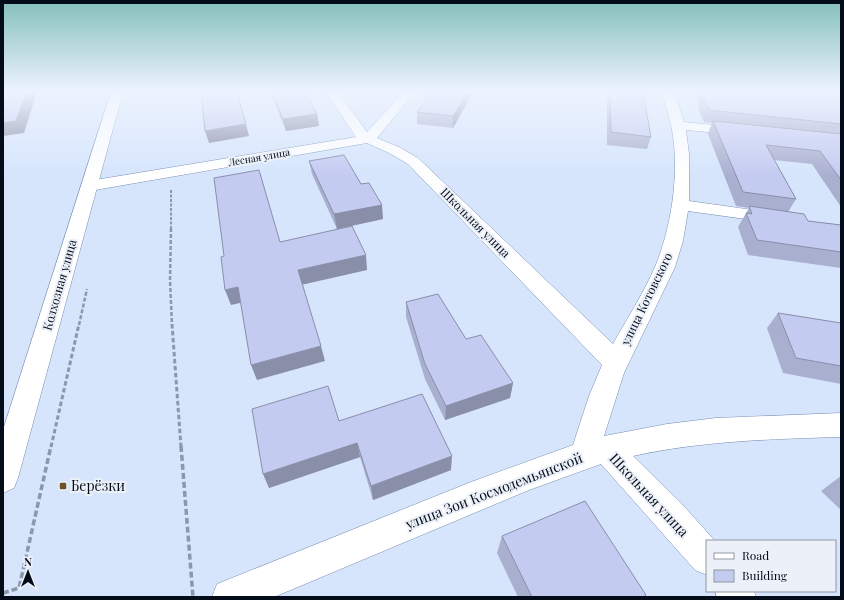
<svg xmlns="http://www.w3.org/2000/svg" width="844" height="600" font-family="'Playfair Display',serif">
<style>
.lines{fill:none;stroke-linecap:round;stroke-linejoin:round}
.minor-casing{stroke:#768db1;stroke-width:1}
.secondary-casing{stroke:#768db1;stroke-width:1}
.path-far3{stroke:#8b97ab;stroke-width:2;stroke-dasharray:3 1.5;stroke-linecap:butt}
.path-far2{stroke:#8b97ab;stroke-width:2.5;stroke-dasharray:4 2;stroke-linecap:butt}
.path-far1{stroke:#8b97ab;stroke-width:3;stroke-dasharray:4.5 2.5;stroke-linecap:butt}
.path{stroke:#8b97ab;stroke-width:3.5;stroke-dasharray:6 3;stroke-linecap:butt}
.minor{fill:#fff;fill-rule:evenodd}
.secondary{fill:#fff;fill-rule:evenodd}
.wall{fill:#a9afcf}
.shaded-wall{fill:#898ea9}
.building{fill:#c4cbf1;stroke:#898ea9}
.poi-dot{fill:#6d5224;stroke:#ecf1f9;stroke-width:1.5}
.labels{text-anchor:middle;stroke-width:4;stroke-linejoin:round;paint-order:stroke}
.far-street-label{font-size:10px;fill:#050c19;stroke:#ecf1f9}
.street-label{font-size:12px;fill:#050c19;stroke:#ecf1f9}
.near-poi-label{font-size:14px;fill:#050c19;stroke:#ecf1f9;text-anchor:start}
.near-street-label{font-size:14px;fill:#050c19;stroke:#ecf1f9}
</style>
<rect width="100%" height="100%" fill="#d6e5fc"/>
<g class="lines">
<g class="minor-casing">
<g id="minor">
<path d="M326,92H338L367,132L403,92H415L377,138L399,147L418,158L613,344C627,319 643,294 655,267C671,229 679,177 673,136C671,121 666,107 662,92H674L684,122L745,128L747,131L745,134L740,135L686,130L689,154V201L774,213L780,214L783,218L780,222L774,223L688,211L683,241L675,267L624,373L604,436L667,424L716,418L841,413V437C771,439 701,441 633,456L681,503L715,541H707V575L695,570L601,464L529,490L274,597H212L217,584L471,482L573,445L589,396L602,365L408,164L389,153L367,143L89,191L83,189L81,186L83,183L89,181L356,137Z"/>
<path d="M715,591H754L756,597H717Z"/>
</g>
</g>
<g class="secondary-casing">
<path id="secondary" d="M111,92H123L18,478L14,488L3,493V430Z"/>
</g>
<path class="path-far3" d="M171,229V190"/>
<g class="path-far2">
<path d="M171,228L170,280L172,325"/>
<path d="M79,325L87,289"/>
</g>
<g class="path-far1">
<path d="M172,324L181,447"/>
<path d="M51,447L79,324"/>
</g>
<g class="path">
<path d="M181,446L193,597"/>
<path d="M3,593L19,588L51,446"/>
</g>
<use href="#minor" class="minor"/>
<use href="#secondary" class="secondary"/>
</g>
<g class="wall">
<path d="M270,92H305L317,114L319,126L286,131Z"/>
<path d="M473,92L453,128L417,124V112Z"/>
<path d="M608,92H643L651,137L647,149L607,145V95Z"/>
<path d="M695,92H841V207L812,164L774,160L796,199L788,212L808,221L841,225V268L748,255L738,227L749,208L736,206L708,134L712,123L704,122L698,108L700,105Z"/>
<path d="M309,161L361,184L383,219L337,229L312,174Z"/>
<path d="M406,302L466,339L513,383L510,398L445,420L425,379L406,317Z"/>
<path d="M778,313L841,323V384L783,373L767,328Z"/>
<path d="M339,421L451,470L373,500L360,457L269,488Z"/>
<path d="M841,476V510L821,491Z"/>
<path d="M502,536L644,597H518L497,553Z"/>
</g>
<g class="shaded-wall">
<path d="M27,92H37L24,133L3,136V123Z"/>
<path d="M468,92H473L453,128V116Z"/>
<path d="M317,114L319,126L286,131L283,119Z"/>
<path d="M246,124L249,136L209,143L205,131Z"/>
<path d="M382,205L383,219L337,229L334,214Z"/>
<path d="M366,255L367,270L301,285L298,270Z"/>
<path d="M238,287L244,302L231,305L225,290Z"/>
<path d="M321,346L325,361L257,380L251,365Z"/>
<path d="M513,383L510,398L445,420L446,406Z"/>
<path d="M357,443L360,457L269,488L263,474Z"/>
<path d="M452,456L451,470L373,500L371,486Z"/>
</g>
<g class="building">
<path d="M3,92H27L16,121L3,123Z"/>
<path d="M201,92H237L246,124L205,131Z"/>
<path d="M272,92H305L317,114L283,119Z"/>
<path d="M432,92H468L453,116L417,112Z"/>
<path d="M610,92H643L651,137L611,132Z"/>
<path d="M704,92H841V124L709,110L703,97H706Z"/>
<path d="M713,121L841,134V180L820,151L766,145L796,199L743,192Z"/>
<path d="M344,155L361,184L369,183L382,205L334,214L309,161Z"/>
<path d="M259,170L280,242L352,226L366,255L298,270L321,346L251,365L238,287L225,290L221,257L224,256L214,178Z"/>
<path d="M749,206L804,214L808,221L841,225V252L757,240L746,213L752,214Z"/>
<path d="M438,294L466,339L481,335L513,383L446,406L425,364L406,302Z"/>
<path d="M778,313L841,323V366L796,358Z"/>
<path d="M328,386L339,421L422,394L452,456L371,486L357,443L263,474L252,409Z"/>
<path d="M585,501L646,595L643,597H532L502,536Z"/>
</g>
<linearGradient id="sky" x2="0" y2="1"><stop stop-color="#84bfbc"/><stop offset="0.52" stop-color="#edf3fe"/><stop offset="1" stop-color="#edf3fe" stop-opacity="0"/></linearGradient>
<rect width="844" height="176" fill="url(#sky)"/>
<rect class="poi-dot" x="59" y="482" width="8" height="8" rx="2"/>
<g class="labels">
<g class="far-street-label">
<text transform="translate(259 157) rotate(-10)" y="4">Лесная улица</text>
</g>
<g class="street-label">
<text transform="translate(475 223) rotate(45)" y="4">Школьная улица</text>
<text transform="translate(60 285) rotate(-74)" y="4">Колхозная улица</text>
<text transform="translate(647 299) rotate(-64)" y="4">улица Котовского</text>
</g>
<g class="near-poi-label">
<text x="71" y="491">Берёзки</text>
</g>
<g class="near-street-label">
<text transform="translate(494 491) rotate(-21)" y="5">улица Зои Космодемьянской</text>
<text transform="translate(649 495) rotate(47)" y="5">Школьная улица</text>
</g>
</g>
<rect width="844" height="600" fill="none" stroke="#050c19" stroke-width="8"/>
<rect x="706" y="540" width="130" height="52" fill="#ecf1f9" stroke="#90959f"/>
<rect x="714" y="553" width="20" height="6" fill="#ffffff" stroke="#90959f"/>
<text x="742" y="560" font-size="12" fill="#050c19">Road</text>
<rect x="714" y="570" width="20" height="12" fill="#c4cbf1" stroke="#90959f"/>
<text x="742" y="580" font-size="12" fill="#050c19">Building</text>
<g transform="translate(28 572)" stroke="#ecf1f9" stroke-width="3" paint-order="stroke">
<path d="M0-3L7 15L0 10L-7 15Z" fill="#050c19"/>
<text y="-6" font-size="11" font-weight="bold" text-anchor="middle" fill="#050c19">N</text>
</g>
</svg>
